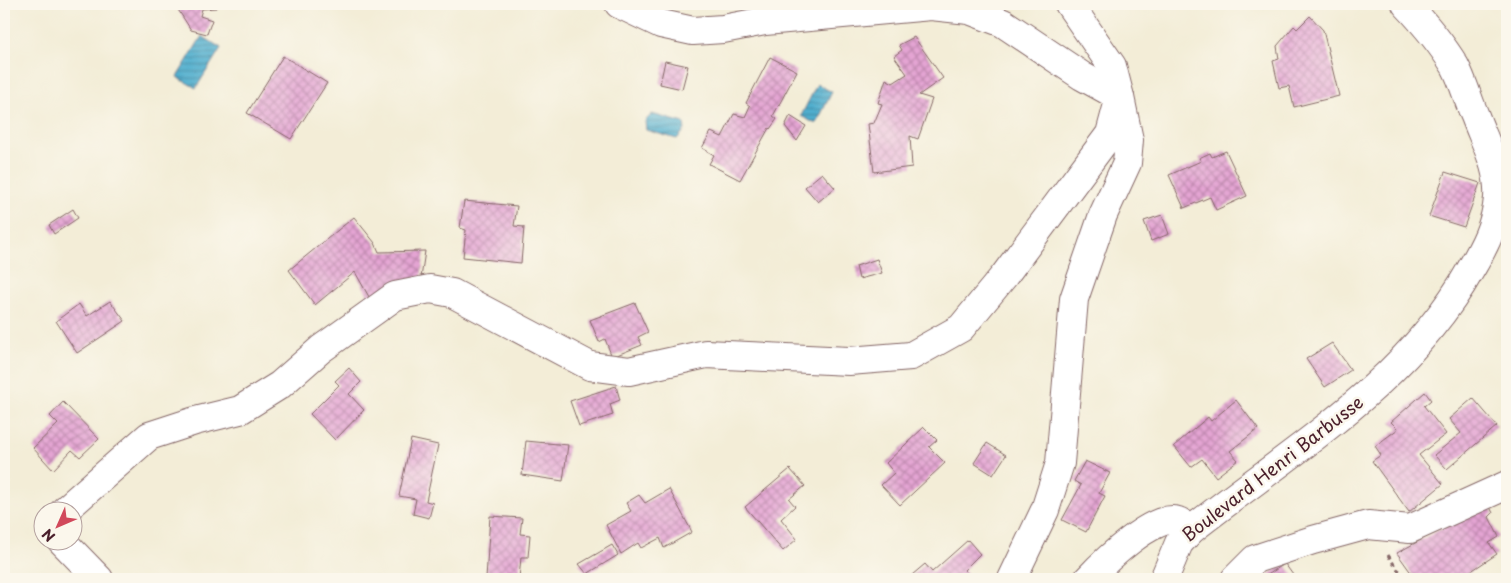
<svg xmlns="http://www.w3.org/2000/svg" width="1511" height="583" font-family="'Playpen Sans',sans-serif">
<style>
.water{fill:url(#water-rules);stroke:#4c667c}
.building{fill:url(#building-cross-hatch)}
.lines{fill:none;stroke-linecap:round;stroke-linejoin:round}
.minor-casing{stroke:#856767;stroke-width:30}
.path{stroke:#856767;stroke-width:3;stroke-dasharray:4 4;stroke-linecap:butt}
.minor{stroke:#fff;stroke-width:28}
.labels{text-anchor:middle;stroke-width:5;stroke-linejoin:round;paint-order:stroke}
.street-label{font-size:18px;fill:#4a1f2b;stroke:#fbf7ec}
</style>
<defs>
<pattern id="water-rules" width="6" height="5" patternUnits="userSpaceOnUse" patternTransform="scale(1.25)"><rect width="6" height="5" fill="#4faece"/><path d="M0 2.5h6" fill="none" stroke="#448da7"/></pattern>
<pattern id="building-cross-hatch" width="8" height="8" patternUnits="userSpaceOnUse" patternTransform="scale(1.25)"><rect width="8" height="8" fill="#e4a4d3"/><path d="M0 0l8 8M0 8l8-8" fill="none" stroke="#bb85ab"/></pattern>
</defs>
<rect width="100%" height="100%" fill="#fbf7ec"/>
<filter id="ink" filterUnits="userSpaceOnUse"><feTurbulence type="fractalNoise" baseFrequency=".02" numOctaves="2"/><feDisplacementMap in="SourceGraphic" scale="10" xChannelSelector="R" yChannelSelector="G"/><feConvolveMatrix kernelMatrix="1 2 1 2 8 2 1 2 1" color-interpolation-filters="sRGB"/></filter>
<filter id="wash" filterUnits="userSpaceOnUse"><feTurbulence type="fractalNoise" baseFrequency=".0096" numOctaves="4" result="noise"/><feDisplacementMap in="SourceGraphic" scale="20" xChannelSelector="R" yChannelSelector="G"/><feGaussianBlur stdDeviation="1.12" result="paint"/><feColorMatrix in="noise" values="0 0 0 0 0 0 0 0 0 0 0 0 0 0 0 0 0 1.4 0 .05"/><feComposite in="paint" operator="in"/></filter>
<g filter="url(#wash)">
<rect width="100%" height="100%" fill="#f3edd7"/>
<g class="water">
<path d="M202,36L221,48L196,88L177,77Z"/>
<path d="M817,84L832,92L816,124L801,116Z"/>
<path d="M652,114L684,123L685,130L677,139L646,130L645,121Z"/>
</g>
<g id="blocks">
<g class="building">
<path d="M177,4H217L216,8L202,9L200,16L212,20L207,34L191,30L177,8Z"/>
<path d="M1310,16L1323,30L1339,96L1294,107L1289,86L1279,88L1273,61L1279,59L1277,46L1294,26L1297,29Z"/>
<path d="M914,37L943,78L919,95L932,99L918,139L910,136L912,167L874,172L868,124L874,123L882,104L878,103L886,79L893,83L907,74L894,56L902,50L899,45Z"/>
<path d="M283,56L327,83L291,139L247,113Z"/>
<path d="M770,57L797,71L773,116L777,119L770,129L769,128L740,180L709,164L714,155L702,148L711,132L722,137L734,114L745,117L750,106L746,103Z"/>
<path d="M665,61L688,66L682,89L660,84Z"/>
<path d="M790,116L806,126L797,141L785,126Z"/>
<path d="M1226,151L1247,196L1216,210L1210,197L1184,208L1169,175L1201,161L1199,158L1210,153L1212,157Z"/>
<path d="M1445,172L1480,183L1464,227L1429,216Z"/>
<path d="M822,173L835,188L818,202L805,187Z"/>
<path d="M464,201L517,206L514,226L524,227L521,263L463,257L466,230L460,228Z"/>
<path d="M73,209L78,218L54,234L49,225Z"/>
<path d="M1162,215L1169,234L1151,241L1144,221Z"/>
<path d="M354,217L375,243L379,252L425,251L421,278L373,304L355,272L315,305L289,270Z"/>
<path d="M877,259L882,273L859,279L856,266Z"/>
<path d="M110,301L125,321L77,353L56,321L79,304L87,316Z"/>
<path d="M635,303L648,332L638,337L642,345L612,357L605,339L599,342L590,320Z"/>
<path d="M1332,343L1351,370L1325,387L1306,359Z"/>
<path d="M349,368L361,382L349,394L364,410L335,440L310,414L339,385L335,381Z"/>
<path d="M616,386L620,400L610,404L613,415L579,426L570,401Z"/>
<path d="M1425,392L1431,400L1424,406L1446,434L1419,455L1443,484L1409,512L1372,461L1381,455L1375,446L1398,429L1391,422Z"/>
<path d="M1473,398L1497,426L1447,469L1434,455L1461,433L1449,419Z"/>
<path d="M1236,400L1258,429L1230,451L1238,460L1216,477L1202,459L1191,467L1174,446L1208,417L1211,421Z"/>
<path d="M63,402L99,439L80,457L72,450L53,470L33,448L58,424L50,416Z"/>
<path d="M924,427L937,440L929,447L945,463L900,505L881,485L894,473L886,463Z"/>
<path d="M411,439L438,445L426,501L433,503L429,518L413,514L416,499L399,496Z"/>
<path d="M526,441L568,445L563,481L522,475Z"/>
<path d="M987,443L1006,455L993,475L974,463Z"/>
<path d="M1085,461L1110,473L1099,493L1105,496L1086,532L1062,520L1081,485L1074,481Z"/>
<path d="M790,469L805,486L789,499L795,506L781,519L797,539L783,551L745,507Z"/>
<path d="M669,489L692,532L664,548L660,538L641,548L638,543L621,554L606,525L631,511L626,503L639,495L645,503Z"/>
<path d="M1488,503L1493,513L1489,517L1499,537L1489,543L1497,554L1459,579H1418L1412,574L1397,553Z"/>
<path d="M490,516L522,518L520,534L530,535L528,557H521L519,579H486Z"/>
<path d="M968,540L980,554L964,570L969,575L964,579H915L912,575L925,564L932,572Z"/>
<path d="M612,545L618,555L587,574L579,564Z"/>
<path d="M1285,564L1296,579H1262L1278,568Z"/>
</g>
</g>
</g>
<g filter="url(#ink)">
<use href="#blocks" fill-opacity="0" stroke="#856767" stroke-width="1"/>
<g class="lines">
<g class="minor-casing">
<g id="minor">
<path d="M619,4L661,24L693,31L723,29L765,21L931,6L969,10L1003,23L1082,76L1120,97L1129,140L1127,163L1103,215L1074,299L1060,463L1045,510L1012,579"/>
<path d="M65,510L149,436L195,421L240,410L280,385L321,349L395,296L430,289L452,293L590,366L629,371L706,354L849,361L911,356L961,328L1004,276L1110,134L1120,97L1112,66L1069,4"/>
<path d="M61,540L99,579"/>
<path d="M1088,579C1103,563 1155,512 1178,521C1182,522 1187,527 1191,530"/>
<path d="M1164,579L1179,543L1191,530C1291,451 1407,383 1471,269C1484,247 1496,224 1498,198C1500,168 1485,143 1475,116C1468,100 1463,81 1455,66C1441,43 1424,23 1406,4"/>
<path d="M1235,579L1255,559L1313,540L1368,525L1410,529L1507,485"/>
</g>
</g>
<path class="path" d="M1388,555L1397,569L1411,579"/>
<use href="#minor" class="minor"/>
</g>
</g>
<g class="labels">
<g class="street-label">
<text transform="translate(1273 469) rotate(-38)" y="6">Boulevard Henri Barbusse</text>
</g>
</g>
<rect width="1511" height="583" fill="none" stroke="#fbf7ec" stroke-width="20"/>
<g transform="translate(58 526) rotate(225)"><circle r="24" fill="#fbf7ec" stroke="#b4a19f"/>
<path d="M0-4L9 19L0 12L-9 19Z" fill="#d1495b"/>
<text y="-8" font-size="14" font-weight="bold" text-anchor="middle" fill="#4a1f2b">N</text>
</g>
</svg>
